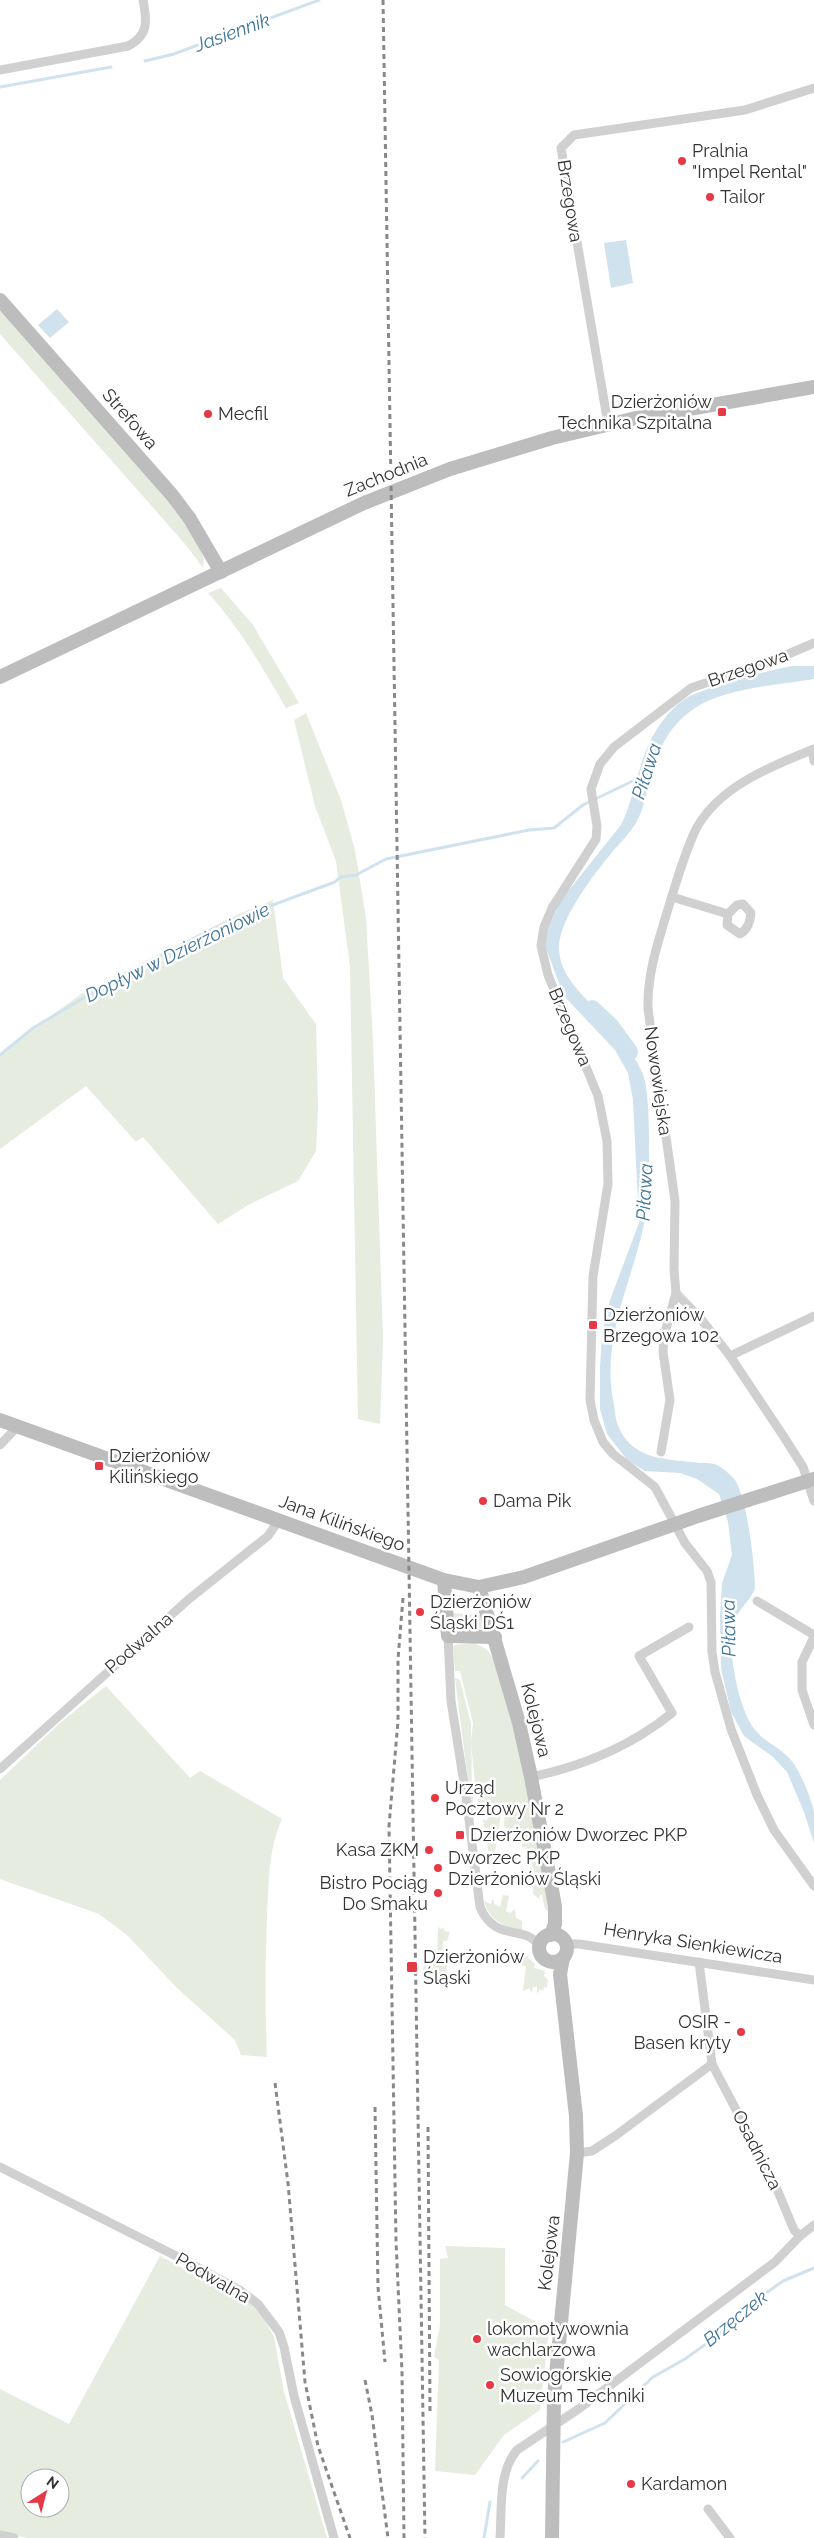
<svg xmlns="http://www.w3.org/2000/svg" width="814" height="2538" font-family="Raleway,sans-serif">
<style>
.green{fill:#e6ecdf;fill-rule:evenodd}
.water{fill:#cfe2ee}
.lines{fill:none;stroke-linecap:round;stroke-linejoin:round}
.stream{stroke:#cfe2ee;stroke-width:3}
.river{stroke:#cfe2ee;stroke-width:18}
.street{stroke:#d0d0d0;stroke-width:9}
.secondary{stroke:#bdbdbd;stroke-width:14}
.rail{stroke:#888;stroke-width:3;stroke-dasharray:5 4;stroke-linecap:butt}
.poi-dot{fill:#e63946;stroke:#fff;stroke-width:2}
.labels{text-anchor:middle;stroke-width:5;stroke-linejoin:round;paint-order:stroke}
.poi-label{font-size:18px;fill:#333;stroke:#fff;text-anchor:start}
.street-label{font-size:18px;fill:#333;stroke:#fff}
.water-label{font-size:19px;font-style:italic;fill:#3f7597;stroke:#fff}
</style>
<rect width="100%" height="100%" fill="#fff"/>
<g class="green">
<path d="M0,308L164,496L196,539L204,559L203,568L186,545L0,334Z"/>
<path d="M221,588L253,625L299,703L286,708C262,667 240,628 208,593Z"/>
<path d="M306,713L341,800L355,850L366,918L373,1041L383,1339L380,1424L358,1419L350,966L336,861L315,806L294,720Z"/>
<path d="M273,900L283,978L316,1024L318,1108L316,1151L298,1181L248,1205L218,1224L143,1137L136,1142L86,1086L0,1149V1054L81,994L232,917Z"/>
<path d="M450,1613L481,1615L484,1628L453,1630Z"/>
<path d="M474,1643L486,1649L491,1655L497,1668L519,1748L551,1912L545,1909L542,1895H540L539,1899L533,1894C535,1870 536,1869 525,1853L526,1847H522V1842L518,1845L516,1836L512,1835V1830L504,1827L505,1808L499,1805V1809H497V1805L493,1804L492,1809L489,1806L483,1813L479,1812L478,1798H481V1790H485L486,1784L475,1782L471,1742L473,1723L460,1671H455L453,1648L455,1645Z"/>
<path d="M455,1678L460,1680L471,1724L472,1793H474L472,1812Z"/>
<path d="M106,1686L190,1778L200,1771L282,1819C268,1850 269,1883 267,1916C265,1963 265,2010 267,2057L241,2055L235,2040L177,1988L127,1935L99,1914L0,1879V1780L61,1722Z"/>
<path d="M499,1814H501L495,1852L493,1856L489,1855L483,1819L487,1821L488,1816L498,1818Z"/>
<path d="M503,1895L509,1896L506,1911L510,1913L515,1909L516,1918L522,1921V1930C503,1927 489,1920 484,1901L491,1904L492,1900H494V1904L500,1907Z"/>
<path d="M438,1926L440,1929L444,1928V1931L450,1932L447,1941H443L442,1959L448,1957L444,1993V1983L423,1984V1969L426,1963L437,1961Z"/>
<path d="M520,1950L522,1951V1956L526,1957L529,1954L528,1958L535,1964L534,1968L545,1971L544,1976L548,1980L547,1988L544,1987L543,1991L539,1989V1993L537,1992V1987H533L532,1992L530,1991V1988L523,1991L526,1966H522Z"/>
<path d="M445,2246L505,2248V2305L549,2329L540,2410L504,2435L475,2475L435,2471L439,2360L434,2357L440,2325V2259L448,2258Z"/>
<path d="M160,2256L197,2276L231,2287L260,2311L274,2337L284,2392L327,2538H26L0,2531V2389L69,2424ZM30,2478H60V2508H30Z"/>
</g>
<g class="water">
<path d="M626,240L633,283L611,288L604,243Z"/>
<path d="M57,309L69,322L50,338L38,325Z"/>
<path d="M793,666H814V679C779,685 725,688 695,708C665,728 655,757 647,791C644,801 643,810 638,819C632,831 622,841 613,851C595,873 559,919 559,947C559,977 583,994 601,1015C616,1032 632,1051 642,1072C651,1090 649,1160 649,1183C648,1257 599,1323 613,1400C615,1409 615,1420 619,1428C634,1461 668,1459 700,1463C705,1463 713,1463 717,1465C722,1467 732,1476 735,1480C747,1498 755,1566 755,1589C749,1603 734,1613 732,1628C728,1653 739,1712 756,1731C766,1743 781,1748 791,1760C800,1770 812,1800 814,1813C814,1823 814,1833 814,1843L804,1812L787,1772L773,1757L744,1736L731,1712L721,1668L720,1616L722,1583L732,1555L728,1522L719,1494L697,1479L680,1473L645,1471L628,1461L607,1434L600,1409V1368L602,1335L610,1300L639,1223L633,1100L628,1073L615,1050L564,996L545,946L549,926L561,900L621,825C634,799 637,768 650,742C658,725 673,705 690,696C717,684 764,671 793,666Z"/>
</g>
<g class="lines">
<g class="stream">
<path d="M145,61L174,54L319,0"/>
<path d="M0,87L111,67"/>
<path d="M0,1055L33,1028L85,997L205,933L240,917L335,882L340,877L356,875L386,859L529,830L554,828L583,805L639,778"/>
<path d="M563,2442L605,2423L653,2377L685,2359L720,2334L745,2308L783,2281L814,2268"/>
<path d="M522,2478L538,2461"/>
<path d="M484,2538L490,2502"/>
</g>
<path class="river" d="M592,1009L611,1027L629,1052"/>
<g class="street">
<path d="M0,70L128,46C149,35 147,21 143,0"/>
<path d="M608,424L561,148L574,135L745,110L814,88"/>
<path d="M814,643L779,658L691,688L614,747L600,764L591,789L597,826L596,839L552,908L544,927L541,946L548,975L598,1096L607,1141L608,1184L593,1276L590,1400L594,1420L603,1442L613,1454L655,1487L685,1543L707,1571L711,1582L712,1652L715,1672L731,1729L757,1795L774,1830L814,1886"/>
<path d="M814,749C772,766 719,786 696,829C684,854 676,883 668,909C658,943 647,973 648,1009L675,1201L674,1269L676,1293L701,1319L730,1356L784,1437L803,1467L814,1501"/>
<path d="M812,750L814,761"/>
<path d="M672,897L728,914L737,905L743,904L751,913C750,922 748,929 740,934L727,925L728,914"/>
<path d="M730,1356L814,1316"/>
<path d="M0,1445L18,1426"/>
<path d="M661,1452L670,1400L663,1352L664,1336L676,1293"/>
<path d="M757,1601L814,1635"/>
<path d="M448,1636L451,1701L466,1796L480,1907C495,1943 526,1924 539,1946"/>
<path d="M814,1637L802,1662V1690L814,1725"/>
<path d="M0,1769L189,1599L268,1536L279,1520"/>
<path d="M531,1777C584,1766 630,1747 672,1713L639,1656L689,1627"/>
<path d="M566,1944H579L814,1980"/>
<path d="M712,2064L774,2182L794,2230L800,2236"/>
<path d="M577,2153L592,2151L615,2136L712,2064L699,1962"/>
<path d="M0,2167L184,2260L241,2291L258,2304L279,2332L284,2347L294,2396L334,2538"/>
<path d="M708,2509L730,2538"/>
<path d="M0,2535L14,2538"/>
<path d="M500,2538C502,2510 498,2472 517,2450L580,2408L775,2262L800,2236L814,2225"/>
</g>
<g class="secondary">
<path d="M0,300L172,495L190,519L221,572"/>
<path d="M0,677L364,503L450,469L552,438L632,419L814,387"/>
<path d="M0,1420L444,1580L479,1587L524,1577L698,1516L814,1479"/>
<path d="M444,1580L448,1636L495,1637"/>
<path d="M479,1587L519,1723L531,1777L555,1906V1924L551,1935"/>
<circle cx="553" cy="1948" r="14"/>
<path d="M552,2538L554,2397L577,2153L576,2116L560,1974L563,1958"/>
</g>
<g class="rail">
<path d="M383,0L425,2538"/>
<path d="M403,1598L398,1659V1721L389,1826L396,2241L402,2372L404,2538"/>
<path d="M275,2083L288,2183L305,2382L318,2446L350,2538"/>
<path d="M375,2107L378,2287L385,2362"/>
<path d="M428,2127L430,2411"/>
<path d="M365,2380L372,2415L388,2538"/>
</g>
</g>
<g class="poi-dot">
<circle cx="682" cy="161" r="5"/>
<circle cx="710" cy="197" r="5"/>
<rect x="717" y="407" width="10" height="10" rx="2.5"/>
<circle cx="208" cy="414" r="5"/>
<rect x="588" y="1320" width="10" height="10" rx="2.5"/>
<rect x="94" y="1461" width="10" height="10" rx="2.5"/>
<circle cx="483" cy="1501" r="5"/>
<circle cx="420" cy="1612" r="5"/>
<circle cx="435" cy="1798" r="5"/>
<rect x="455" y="1830" width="10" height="10" rx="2.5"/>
<circle cx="429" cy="1850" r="5"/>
<circle cx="438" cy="1868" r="5"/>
<circle cx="438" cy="1893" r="5"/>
<rect x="406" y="1961" width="12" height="12" rx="2.5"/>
<circle cx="741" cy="2032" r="5"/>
<circle cx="477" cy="2339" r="5"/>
<circle cx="490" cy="2385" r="5"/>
<circle cx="631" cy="2484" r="5"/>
</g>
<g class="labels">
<g class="poi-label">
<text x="692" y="157">Pralnia<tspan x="692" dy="21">"Impel Rental"</tspan></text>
<text x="720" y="203">Tailor</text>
<text x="712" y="408" text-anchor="end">Dzierżoniów<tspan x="712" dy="21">Technika Szpitalna</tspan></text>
<text x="218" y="420">Mecfil</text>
<text x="603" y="1321">Dzierżoniów<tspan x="603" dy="21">Brzegowa 102</tspan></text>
<text x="109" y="1462">Dzierżoniów<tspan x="109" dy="21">Kilińskiego</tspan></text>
<text x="493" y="1507">Dama Pik</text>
<text x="430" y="1608">Dzierżoniów<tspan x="430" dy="21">Śląski DŚ1</tspan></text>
<text x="445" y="1794">Urząd<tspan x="445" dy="21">Pocztowy Nr 2</tspan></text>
<text x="470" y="1841">Dzierżoniów Dworzec PKP</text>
<text x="419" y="1856" text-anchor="end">Kasa ZKM</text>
<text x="448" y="1864">Dworzec PKP<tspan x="448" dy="21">Dzierżoniów Śląski</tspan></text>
<text x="428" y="1889" text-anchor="end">Bistro Pociąg<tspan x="428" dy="21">Do Smaku</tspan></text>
<text x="423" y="1963">Dzierżoniów<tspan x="423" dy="21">Śląski</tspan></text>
<text x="731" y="2028" text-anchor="end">OSIR -<tspan x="731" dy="21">Basen kryty</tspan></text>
<text x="487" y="2335">lokomotywownia<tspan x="487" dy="21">wachlarzowa</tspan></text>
<text x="500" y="2381">Sowiogórskie<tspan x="500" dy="21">Muzeum Techniki</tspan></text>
<text x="641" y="2490">Kardamon</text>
</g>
<g class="street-label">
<text transform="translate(570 201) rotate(81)" y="6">Brzegowa</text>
<text transform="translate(130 419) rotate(49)" y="6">Strefowa</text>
<text transform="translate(386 475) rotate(-22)" y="6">Zachodnia</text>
<text transform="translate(748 668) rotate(-19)" y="6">Brzegowa</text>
<text transform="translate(570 1027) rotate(67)" y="6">Brzegowa</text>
<text transform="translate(658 1081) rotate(82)" y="6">Nowowiejska</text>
<text transform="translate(342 1523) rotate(20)" y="6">Jana Kilińskiego</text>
<text transform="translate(139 1643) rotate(-41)" y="6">Podwalna</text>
<text transform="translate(536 1720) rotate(76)" y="6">Kolejowa</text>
<text transform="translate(693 1943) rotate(9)" y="6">Henryka Sienkiewicza</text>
<text transform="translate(757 2150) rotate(63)" y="6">Osadnicza</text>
<text transform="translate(549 2253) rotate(-83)" y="6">Kolejowa</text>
<text transform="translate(213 2278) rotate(30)" y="6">Podwalna</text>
</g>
<g class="water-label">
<text transform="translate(232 32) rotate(-20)" y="7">Jasiennik</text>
<text transform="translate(646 771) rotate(-72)" y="7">Piława</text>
<text transform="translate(177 952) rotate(-26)" y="7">Dopływ w Dzierżoniowie</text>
<text transform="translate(644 1192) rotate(-87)" y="7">Piława</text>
<text transform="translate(728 1628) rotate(-91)" y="7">Piława</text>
<text transform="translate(735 2318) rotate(-39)" y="7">Brzęczek</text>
</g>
</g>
<g transform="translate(45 2493) rotate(36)"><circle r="24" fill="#ffffff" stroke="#adadad"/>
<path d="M0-4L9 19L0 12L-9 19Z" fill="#e63946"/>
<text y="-8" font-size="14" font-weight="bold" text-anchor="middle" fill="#333333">N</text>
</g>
</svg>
